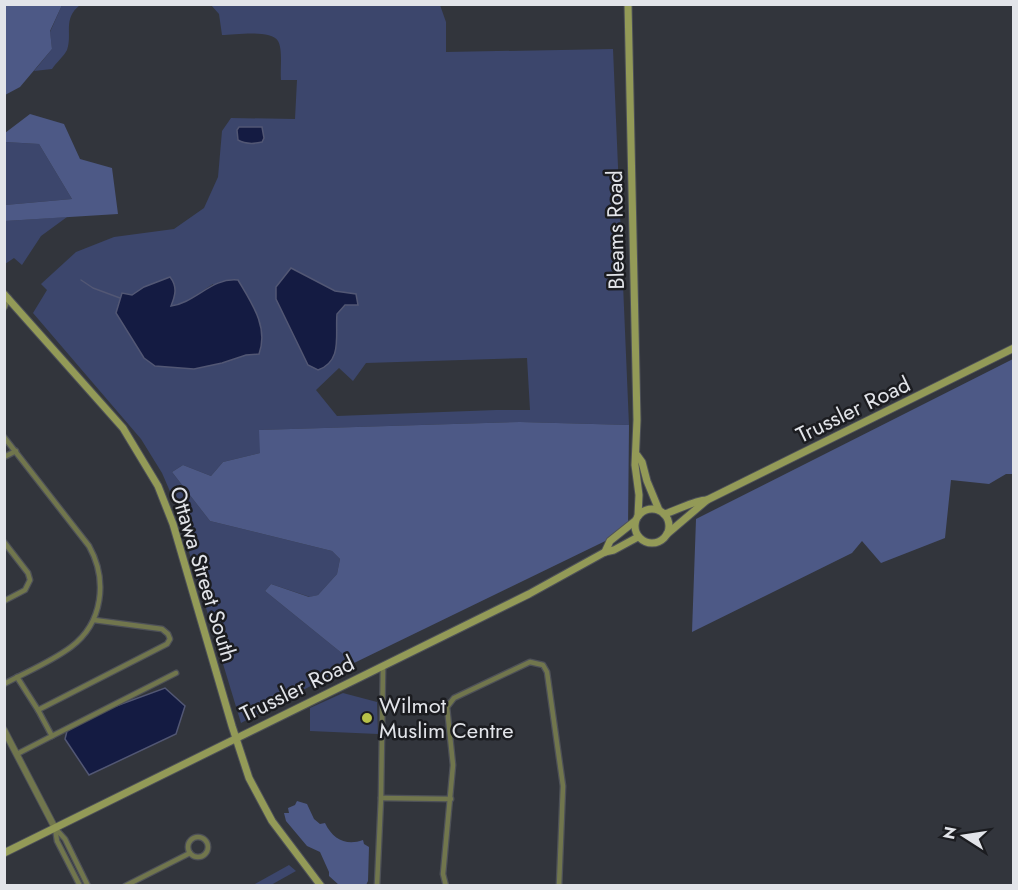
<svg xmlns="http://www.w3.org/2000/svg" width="1018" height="890" font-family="Jost,sans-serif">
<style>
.green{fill:#3c466c;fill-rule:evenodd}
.forest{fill:#4d5986}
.water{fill:#141b42;stroke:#525774;stroke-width:1.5}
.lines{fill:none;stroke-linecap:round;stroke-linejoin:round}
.stream{stroke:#525774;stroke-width:1.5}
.minor-casing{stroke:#4e5158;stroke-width:7}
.tertiary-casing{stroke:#4e5158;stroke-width:8}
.secondary-casing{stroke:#4e5158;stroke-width:9}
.minor{stroke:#71764d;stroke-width:4.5}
.tertiary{stroke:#71764d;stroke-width:6}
.secondary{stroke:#939a57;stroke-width:7}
.poi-dot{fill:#b7c148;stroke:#1b1c20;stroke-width:2}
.labels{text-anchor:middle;stroke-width:5;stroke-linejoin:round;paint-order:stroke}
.street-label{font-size:22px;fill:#e2e4e9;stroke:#1b1c20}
.poi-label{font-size:22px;fill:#e2e4e9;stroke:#1b1c20;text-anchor:start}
</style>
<rect width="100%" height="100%" fill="#32353c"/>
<g class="green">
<path d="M62,5H80C62,19 73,34 67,50C64,56 56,63 52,69L34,71L52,49L50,32Z"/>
<path d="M211,5H440L446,22V52L613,49L629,425L520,422L260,430V453L223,462L211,476L183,465L172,472L210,521L332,551L340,559L337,574L318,595L310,597L271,584L265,591L354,663L241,723L172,496L162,473L141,439L33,313L47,290L41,284L76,252L114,237L174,229L204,208L218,177L222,131L231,118L295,119L297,80H281C280,69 283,50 278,41C271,29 235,35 222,35L219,14ZM291,268L335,291L356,295L351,304C339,306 336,316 335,327ZM213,284L246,355L222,363L122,293L170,306L181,305ZM527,358L530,410H496L337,416L316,390L339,368L353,381L366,363Z"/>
<path d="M5,142L39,144L72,199L5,205Z"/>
<path d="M67,217L41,236L22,265L14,258L5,264V221Z"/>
<path d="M343,693L377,702L378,734L310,731V708Z"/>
<path d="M289,865L296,871L271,885H253Z"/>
</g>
<g class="forest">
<path d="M5,4L62,5L50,31L52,49L20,87L5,95Z"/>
<path d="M30,114L64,124L80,159L112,168L118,214L5,221V205L72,199L39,144L5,142V133Z"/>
<path d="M1013,359V474H1006L989,484L951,480L945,538L881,563L862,541L852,553L692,632L696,519Z"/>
<path d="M520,422L629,425L628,530L354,663L265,591L271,584L309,597L318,595L337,574L340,559L332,551L210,521L172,472L183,465L211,476L223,462L260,453L259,430Z"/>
<path d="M297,801L307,804L314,819L320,824L325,823C333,840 347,846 363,840L364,844L369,847L368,881L366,885H339L329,876V872L320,852L307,846L286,821L284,813H289L288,808L295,805Z"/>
</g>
<g class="water">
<path d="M239,127H262L264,138L262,142C254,144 245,144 238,140L237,130Z"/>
<path d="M291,268L335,291L356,294L358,305H345L337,314C335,335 343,361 318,370L308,365L276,299V287Z"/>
<path d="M170,277C178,287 175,296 171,306C195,303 212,277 238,280C251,302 269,327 259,354L246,355L222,363L194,369L155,366L144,358L116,313L122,293L132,295L144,287Z"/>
<path d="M165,688L185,706L176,734L89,775L65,739L67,731L97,713Z"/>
</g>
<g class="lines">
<path class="stream" d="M81,280L93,288L120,298"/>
<g class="minor-casing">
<g id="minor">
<path d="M4,437L89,546C108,580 103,623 71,647C51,662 26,672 4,684"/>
<path d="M4,457L16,451"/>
<path d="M4,542L28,573L30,580L25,590L4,601"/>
<path d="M17,677L38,710L167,644L170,639L168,634L162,629L94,620"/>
<path d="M52,736L176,673"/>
<path d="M17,754L52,736L38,710"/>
<path d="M381,798L451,799"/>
<path d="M55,828L65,839L88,886"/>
<path d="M55,828L57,841L80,886"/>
<circle cx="198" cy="847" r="10"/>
<path d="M125,886L190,853"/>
<path d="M377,886L381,798L383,667"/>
<path d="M446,886L443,874L453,765L447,707L454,698L530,662L543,665L547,672L563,786L559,886"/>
</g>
</g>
<g class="tertiary-casing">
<g id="tertiary">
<path d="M4,307L8,298"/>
<path d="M4,730L55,828"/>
</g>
</g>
<g class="secondary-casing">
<g id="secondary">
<path d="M628,4L637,420L635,465L639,495L638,516"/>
<path d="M4,294L123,428L158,486L173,524L232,726L249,778L272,821L321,886"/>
<path d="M637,455L642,462L647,481L659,510"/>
<circle cx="652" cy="526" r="17"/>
<path d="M664,514C676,511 697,499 707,500"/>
<path d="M667,534L707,500L1014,348"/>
<path d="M605,552L610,541L635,521"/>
<path d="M4,853L529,594L605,552L614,550L638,537"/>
</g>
</g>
<use href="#minor" class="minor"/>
<use href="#tertiary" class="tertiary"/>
<use href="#secondary" class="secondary"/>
</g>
<circle class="poi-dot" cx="367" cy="718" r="6"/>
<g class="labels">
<g class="street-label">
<text transform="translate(615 230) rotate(-91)" y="8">Bleams Road</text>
<text transform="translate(853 409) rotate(-26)" y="8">Trussler Road</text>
<text transform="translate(204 574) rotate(73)" y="8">Ottawa Street South</text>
<text transform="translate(297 688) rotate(-26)" y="8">Trussler Road</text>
</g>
<g class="poi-label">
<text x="379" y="713">Wilmot<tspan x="379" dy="25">Muslim Centre</tspan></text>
</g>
</g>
<rect width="1018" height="890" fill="none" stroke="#e2e4e9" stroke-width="12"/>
<g transform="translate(964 836) rotate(282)" stroke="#1b1c20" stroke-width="4.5" paint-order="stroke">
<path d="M0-4.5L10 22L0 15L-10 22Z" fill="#e2e4e9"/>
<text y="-9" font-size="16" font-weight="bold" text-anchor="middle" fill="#e2e4e9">N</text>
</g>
</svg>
